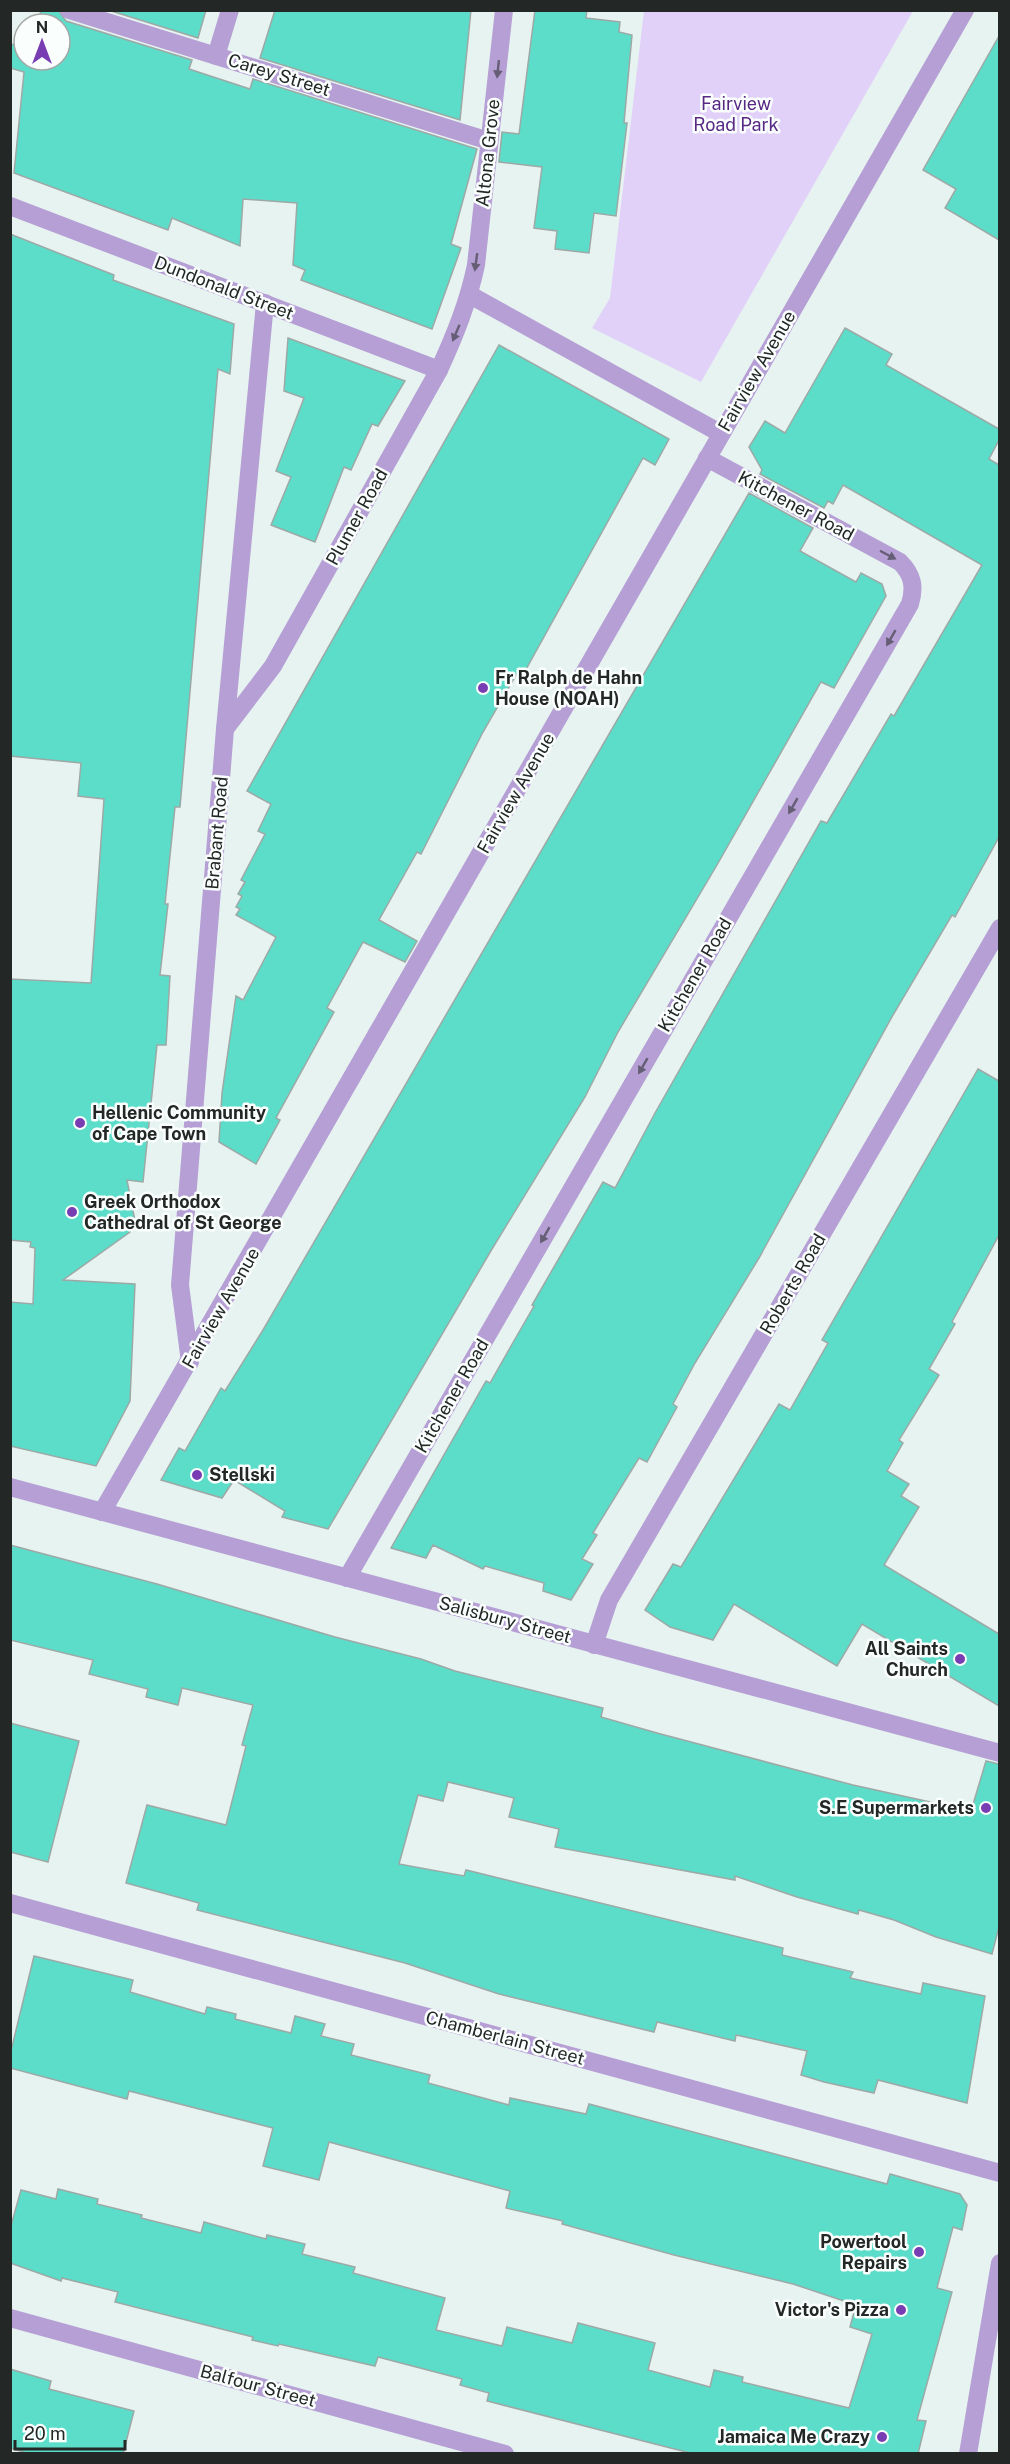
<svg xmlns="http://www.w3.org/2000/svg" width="1010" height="2464" font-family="'Public Sans',sans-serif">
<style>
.green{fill:#e1d1f9}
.building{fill:#5bddc9;stroke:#9da9a6;stroke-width:1.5}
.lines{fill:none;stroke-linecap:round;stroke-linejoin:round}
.minor{stroke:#b59fd4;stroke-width:18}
.oneway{fill:#655e75}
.poi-dot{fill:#783db2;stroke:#fafffe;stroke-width:2}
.labels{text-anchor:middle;stroke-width:5;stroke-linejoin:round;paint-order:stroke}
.street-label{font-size:18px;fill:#232827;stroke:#fafffe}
.park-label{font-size:18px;fill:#572884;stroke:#fafffe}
.poi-label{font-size:18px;font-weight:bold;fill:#232827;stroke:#fafffe;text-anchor:end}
</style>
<rect width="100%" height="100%" fill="#e7f3f1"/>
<path class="green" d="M644,11H913L701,382L592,328L610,298Z"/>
<g class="building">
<path d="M41,10H58L66,21L192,60L189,69L250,89L253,79L477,149L451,244L461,248L432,329L301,280L305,270L293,265L297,203L243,199L240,246L172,218L168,230L14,173L24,72L10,68V44L24,46V60H60V24H38Z"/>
<path d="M108,10H206L198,38Z"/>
<path d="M275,10H471L460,120L260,58Z"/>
<path d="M535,10H587L586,18L620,22L619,32L632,35L624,123H627L616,216L594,213L589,253L555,249L557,231L534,228L542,167L499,162L502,132L519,134Z"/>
<path d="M999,36V240L945,208L956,189L923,170Z"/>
<path d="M10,234L114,275L113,280L234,324L230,374L218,369L180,807H175L165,904H168L160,975L170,976L166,1045H157L143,1182L127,1180L135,1221L130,1232L63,1280L135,1284L130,1401L96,1466L10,1446V1302L33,1304L35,1248L30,1247L31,1242L10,1240V979L91,983L104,799L78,796L81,763L10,756Z"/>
<path d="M845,328L892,354L886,365L999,429V440L989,459L999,465V837L955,917L952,915L893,1015L759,1258L695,1363L673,1404L677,1407L647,1462L639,1458L593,1533L597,1535L582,1559L593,1564L571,1600L543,1591L544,1583L485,1566L483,1569L433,1545L426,1558L391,1548L486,1381L490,1383L511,1346L534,1306L532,1305L603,1182L615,1188L655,1113L821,821L827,823L891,714L894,716L982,565L843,485L833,504L828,501L824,508L760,474L762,470L749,447L765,421L785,433Z"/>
<path d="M288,338L405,381L378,426L372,424L351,470L344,467L315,542L271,525L291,477L276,471L304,398L284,391Z"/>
<path d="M499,345L669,439L655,465L643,458L524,673L519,670L483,732L421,854L417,852L379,920L417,941L405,962L363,942L327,1008L334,1012L276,1118L280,1120L256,1164L219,1142L222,1093L236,996L243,1000L276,937L236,915L240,909L236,907L242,896L238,894L245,882L241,880L265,834L258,831L271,804L247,791Z"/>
<path d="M749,493L813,528L800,551L856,582L861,573L882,584L886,596L834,688L821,682L717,865L618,1032L585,1097L492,1249L328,1529L282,1517L285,1511L234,1480L222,1498L161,1480L179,1448L185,1451L221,1388L225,1391L263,1330Z"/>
<path d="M978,1069L999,1081V1235L952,1322L955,1324L929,1369L939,1375L899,1440L903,1443L887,1471L909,1484L901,1496L919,1507L884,1565L999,1634V1706L862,1624L837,1666L734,1604L713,1640L670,1627L645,1610L673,1564L681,1567L779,1404L790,1410L828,1343L822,1340Z"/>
<path d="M10,1545L157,1584L335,1637L421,1659L455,1671L603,1708L601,1717L657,1733L853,1785L971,1811L986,1761L999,1764V1927L992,1954L936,1937L894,1920L859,1910L858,1914L797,1897L735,1876V1880L555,1847L559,1829L509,1817L514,1798L448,1782L443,1801L418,1795L399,1864L464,1876L466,1870L783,1948L782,1955L853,1972L850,1978L921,1994L923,1983L985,1996L967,2103L878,2080L874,2093L824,2082L801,2075L807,2051L736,2035L735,2041L657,2022L654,2032L572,2012L499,1994L405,1963L197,1910L199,1903L126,1883L147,1805L226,1825L246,1746L242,1745L253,1705L182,1688L178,1705L146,1697L148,1689L89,1674L93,1660L10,1640Z"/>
<path d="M10,1723L79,1741L48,1862L10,1852Z"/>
<path d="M34,1956L133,1980L130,1992L205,2014L207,2007L236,2014L235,2019L291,2033L295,2016L325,2024L321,2036L354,2044L351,2055L430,2075L428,2083L509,2105L510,2098L586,2114L589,2104L887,2184L890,2174L960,2194L967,2205L962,2230L953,2227L937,2288L952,2292L917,2420L926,2421L918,2454H694L487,2401L489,2393L460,2385L462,2379L378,2357L375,2366L279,2344L278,2346L252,2340L253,2337L115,2302L118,2292L62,2278L61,2281L10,2263V2229L21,2190L56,2199L58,2189L98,2199L97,2204L142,2215L141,2218L201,2233L204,2222L266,2239L267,2235L305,2244L302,2254L355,2267L353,2273L445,2298L436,2330L502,2346L507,2327L572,2343L578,2323L655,2343L648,2370L710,2387L714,2370L743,2377L742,2382L849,2408L872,2334L850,2327L856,2305L793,2284L674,2255L562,2224L563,2221L506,2208L510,2191L329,2142L319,2180L263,2166L273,2128L129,2091L127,2099L10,2068V2055Z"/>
<path d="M10,2369L51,2381L49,2389L134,2411L123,2454H30L10,2448Z"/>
</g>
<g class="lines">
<g class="minor">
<path d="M69,10L489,141"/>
<path d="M216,56L230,10"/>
<path d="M10,206L439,370"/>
<path d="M470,295L720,433"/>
<path d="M225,729L273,666L439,370C455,335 468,303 476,265L504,10"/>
<path d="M190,1362L180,1285L225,729L265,303"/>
<path d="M10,1487L1000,1753"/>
<path d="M102,1512L965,10"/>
<path d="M347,1578L910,604C915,587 913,575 900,562L707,458"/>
<path d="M594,1645L609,1600L1000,928"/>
<path d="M10,1903L1000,2173"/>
<path d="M10,2318L505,2454"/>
<path d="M968,2454L1000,2263"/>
</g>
</g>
<defs><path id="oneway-solid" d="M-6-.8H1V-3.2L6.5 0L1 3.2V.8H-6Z" transform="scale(1.5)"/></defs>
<g class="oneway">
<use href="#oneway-solid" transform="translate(498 69) rotate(96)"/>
<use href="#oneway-solid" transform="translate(476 262) rotate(98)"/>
<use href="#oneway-solid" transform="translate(456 333) rotate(113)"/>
<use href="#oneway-solid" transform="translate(888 555) rotate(28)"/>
<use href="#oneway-solid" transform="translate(891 638) rotate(120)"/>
<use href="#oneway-solid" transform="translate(793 806) rotate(120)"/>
<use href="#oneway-solid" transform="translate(643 1066) rotate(120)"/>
<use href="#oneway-solid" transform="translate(545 1235) rotate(120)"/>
</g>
<g class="poi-dot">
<circle cx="483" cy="688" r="6"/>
<circle cx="80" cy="1123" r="6"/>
<circle cx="72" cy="1212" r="6"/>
<circle cx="197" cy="1475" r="6"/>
<circle cx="960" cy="1659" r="6"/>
<circle cx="986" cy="1808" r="6"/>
<circle cx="919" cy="2252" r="6"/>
<circle cx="901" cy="2310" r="6"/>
<circle cx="882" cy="2437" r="6"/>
</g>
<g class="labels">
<g class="street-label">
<text transform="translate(279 75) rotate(17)" y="6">Carey Street</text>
<text transform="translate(488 153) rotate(-84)" y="6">Altona Grove</text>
<text transform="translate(224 288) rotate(21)" y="6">Dundonald Street</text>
<text transform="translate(757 371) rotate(-60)" y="6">Fairview Avenue</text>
<text transform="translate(796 506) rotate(28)" y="6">Kitchener Road</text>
<text transform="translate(357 517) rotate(-61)" y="6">Plumer Road</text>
<text transform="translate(516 793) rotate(-60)" y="6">Fairview Avenue</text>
<text transform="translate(217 833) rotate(-85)" y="6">Brabant Road</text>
<text transform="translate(695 975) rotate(-60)" y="6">Kitchener Road</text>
<text transform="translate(793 1284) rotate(-60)" y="6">Roberts Road</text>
<text transform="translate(221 1308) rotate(-60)" y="6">Fairview Avenue</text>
<text transform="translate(452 1396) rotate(-60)" y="6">Kitchener Road</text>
<text transform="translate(505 1620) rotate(15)" y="6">Salisbury Street</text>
<text transform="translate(505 2038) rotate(15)" y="6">Chamberlain Street</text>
<text transform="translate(258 2386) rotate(15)" y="6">Balfour Street</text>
</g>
<g class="park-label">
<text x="736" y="110">Fairview<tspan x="736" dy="21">Road Park</tspan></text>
</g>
<g class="poi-label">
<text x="495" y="684" text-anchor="start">Fr Ralph de Hahn<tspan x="495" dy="21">House (NOAH)</tspan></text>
<text x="92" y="1119" text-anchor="start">Hellenic Community<tspan x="92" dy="21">of Cape Town</tspan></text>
<text x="84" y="1208" text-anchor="start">Greek Orthodox<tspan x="84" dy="21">Cathedral of St George</tspan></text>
<text x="209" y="1481" text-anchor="start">Stellski</text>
<text x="948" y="1655">All Saints<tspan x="948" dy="21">Church</tspan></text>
<text x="974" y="1814">S.E Supermarkets</text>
<text x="907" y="2248">Powertool<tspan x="907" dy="21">Repairs</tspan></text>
<text x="889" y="2316">Victor's Pizza</text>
<text x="870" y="2443">Jamaica Me Crazy</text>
</g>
</g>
<rect width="1010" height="2464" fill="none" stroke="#232827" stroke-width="24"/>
<g transform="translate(42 42)"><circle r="28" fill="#fafffe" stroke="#a4a9a8" stroke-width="1.5"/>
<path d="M0-4.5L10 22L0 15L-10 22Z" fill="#783db2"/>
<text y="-9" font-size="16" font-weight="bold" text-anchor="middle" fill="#232827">N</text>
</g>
<path d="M15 2440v9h110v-9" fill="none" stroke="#232827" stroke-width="3"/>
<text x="24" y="2440" font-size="18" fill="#232827" stroke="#fafffe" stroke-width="4.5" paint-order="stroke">20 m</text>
</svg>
